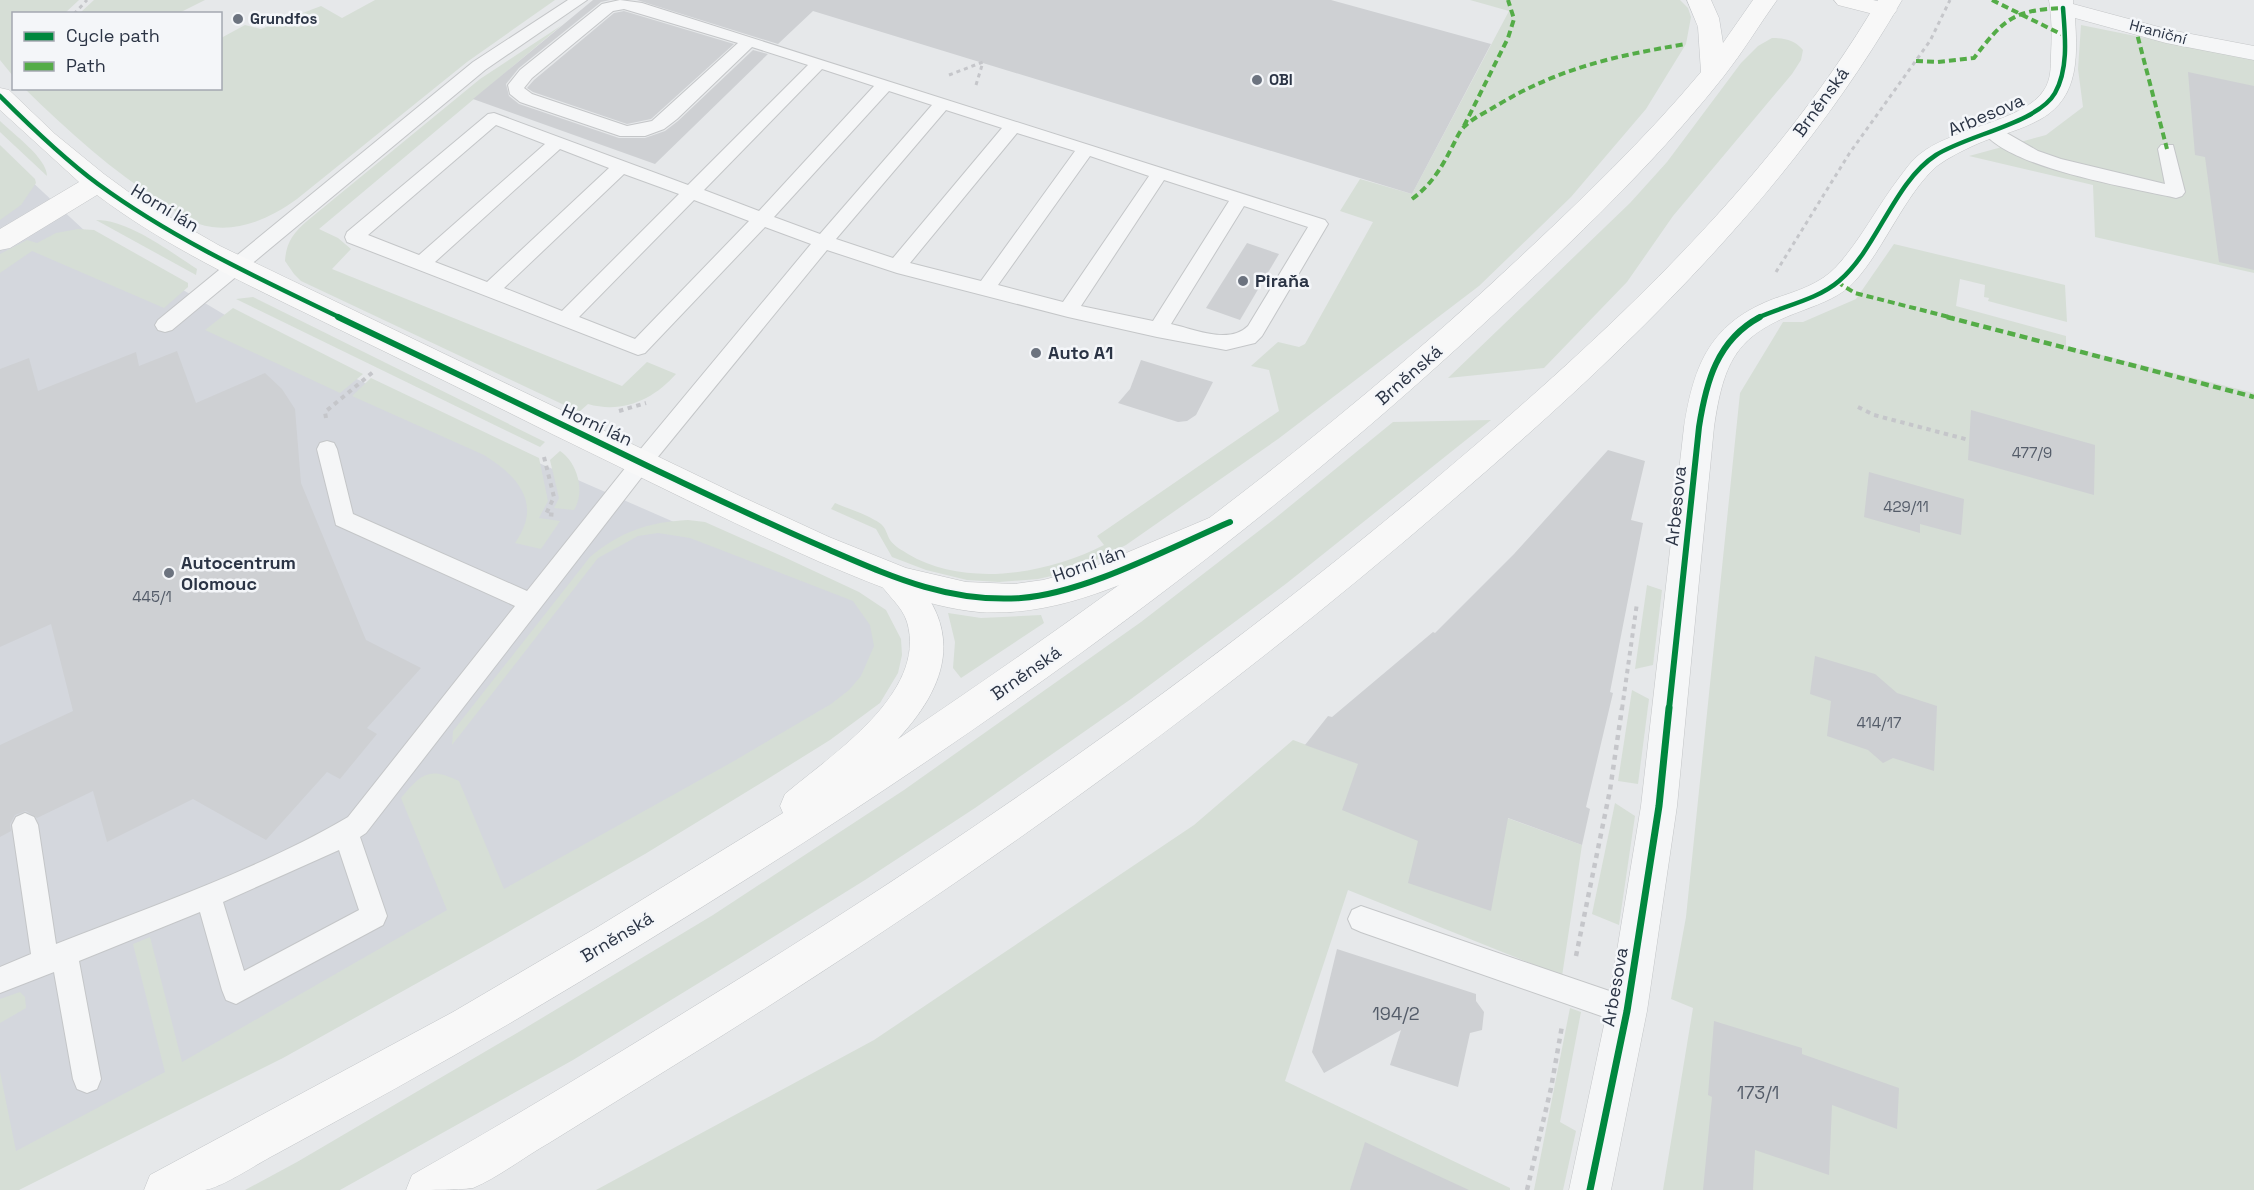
<svg xmlns="http://www.w3.org/2000/svg" width="2254" height="1190" font-family="'Space Grotesk',sans-serif">
<style>
.built{fill:#d4d7dd}
.green{fill:#d6ded6}
.building{fill:#ced0d3}
.lines{fill:none;stroke-linecap:round;stroke-linejoin:round}
.lane-casing{stroke:#c4c6c8;stroke-width:2}
.street-casing{stroke:#c4c6c8;stroke-width:1}
.secondary-casing{stroke:#c4c6c8;stroke-width:1}
.primary-casing{stroke:#c2c5c8;stroke-width:1}
.path-far2{stroke:#c5c6ca;stroke-width:3;stroke-dasharray:4 4;stroke-linecap:butt}
.path-far1{stroke:#c5c6ca;stroke-width:4;stroke-dasharray:4.5 4.5;stroke-linecap:butt}
.path{stroke:#c5c6ca;stroke-width:4.5;stroke-dasharray:5 5;stroke-linecap:butt}
.lane{fill:#f5f6f7;fill-rule:evenodd}
.street{fill:#f5f6f7;fill-rule:evenodd}
.secondary{fill:#f8f8f8;fill-rule:evenodd}
.primary{fill:#f8f8f8;fill-rule:evenodd}
.quiet-far1{stroke:#54ac47;stroke-width:4;stroke-dasharray:7 4;stroke-linecap:butt}
.quiet{stroke:#54ac47;stroke-width:4.5;stroke-dasharray:8 4.5;stroke-linecap:butt}
.cycleway-far2-casing{stroke:#f4f6f9;stroke-width:8}
.cycleway-far1-casing{stroke:#f4f6f9;stroke-width:10}
.cycleway-casing{stroke:#f4f6f9;stroke-width:10}
.cycleway-far2{stroke:#00873e;stroke-width:4.5}
.cycleway-far1{stroke:#00873e;stroke-width:6}
.cycleway{stroke:#00873e;stroke-width:7}
.poi-dot{fill:#6c737f;stroke:#f4f6f9;stroke-width:2}
.labels{text-anchor:middle;stroke-width:5;stroke-linejoin:round;paint-order:stroke}
.far-poi-label{font-size:15px;font-weight:bold;fill:#2b3445;stroke:#f4f6f9;text-anchor:start}
.far-street-label{font-size:15px;fill:#2b3445;stroke:#f4f6f9}
.number-label{font-size:15px;fill:#545c69}
.street-label{font-size:18px;fill:#2b3445;stroke:#f4f6f9}
.poi-label{font-size:18px;font-weight:bold;fill:#2b3445;stroke:#f4f6f9;text-anchor:start}
.near-number-label{font-size:18px;fill:#545c69}
</style>
<rect width="100%" height="100%" fill="#e6e8ea"/>
<path class="built" d="M0,152L86,232L230,318L452,425L690,529L810,575L877,612L876,694L0,1185Z"/>
<g class="green">
<path d="M0,0H79L65,13L14,14L13,76L0,60Z"/>
<path d="M94,0H205L179,13H80Z"/>
<path d="M375,0H555L467,62L297,199C272,217 243,231 212,227C193,225 178,213 163,203C112,171 68,131 25,89L220,88L221,38L245,25L261,29L321,6L342,18Z"/>
<path d="M1470,0H1680L1688,8L1691,17L1686,44L1646,109L1571,197L1479,286L1278,439L1126,545L1074,571L1038,579L999,582L967,580L926,570L892,557L876,529L831,509L835,503C849,509 869,515 881,524C886,528 887,535 890,540C895,547 902,550 908,554C965,588 1048,574 1104,545L1097,536L1279,411L1269,370L1251,366L1278,342L1299,347L1305,344L1373,222L1340,211L1360,179L1412,194L1509,11Z"/>
<path d="M562,25L319,229L338,238L351,249L332,269L622,386L647,362L676,374C654,399 623,414 588,404L579,412L301,281L294,274L285,261C286,243 293,233 307,221L480,79Z"/>
<path d="M2081,25L2254,60V273L2095,237L2093,185L1969,156L2046,135L2083,107L2078,69Z"/>
<path d="M1772,38C1784,38 1795,40 1803,50L1801,60L1792,74L1673,216L1627,282L1544,368L1448,378L1630,203L1667,162L1741,63L1758,46Z"/>
<path d="M0,121C13,134 47,158 47,176L0,132Z"/>
<path d="M0,145L35,179L36,183L21,205L0,220Z"/>
<path d="M96,220C129,220 169,251 197,269L196,275Z"/>
<path d="M78,229L94,230L188,283V287L164,308L32,251L0,273V254L27,240L37,243L56,233Z"/>
<path d="M1894,244L2065,285L2067,322L1988,301L1989,298L1984,297L1985,285L1960,279L1956,306L2066,336V346L2254,393V1190H1663L1693,1008L1671,999L1686,917L1740,393L1783,322H1803L1856,299Z"/>
<path d="M253,297L545,442L540,447L236,299Z"/>
<path d="M233,308L363,374L340,393L205,330Z"/>
<path d="M371,378L539,458L548,501L539,518L560,521L541,549L515,543C543,504 518,476 484,455L352,396Z"/>
<path d="M1491,420L1287,583L1131,699L975,808L865,880L738,959L573,1060L340,1190H245L297,1162L517,1033L713,915L904,790L1141,622L1273,520L1393,422Z"/>
<path d="M560,451C577,462 586,492 574,510L554,508L559,498L550,460Z"/>
<path d="M688,520L705,522L784,557L859,592L886,610L901,639L902,655L898,673L880,703L830,740L761,783L645,854L480,948L283,1058L19,1190H0V1072L16,1151L165,1072L133,944L150,937L182,1062L447,910L401,798C421,774 428,766 459,781L504,889L734,761L831,704L849,690L861,676L874,646L870,625L853,601L690,538L658,533L638,536L598,558L452,745L453,731L590,557C620,532 648,522 688,520Z"/>
<path d="M1647,585L1662,590L1653,665L1635,669Z"/>
<path d="M948,613L981,618L1041,615L1044,623L961,678L953,668L955,642Z"/>
<path d="M1632,690L1649,699L1638,784L1618,781Z"/>
<path d="M1293,740L1582,845L1562,976L1348,890L1285,1081L1510,1188V1190H596L874,1040L1194,825Z"/>
<path d="M1615,803L1635,816L1619,925L1592,914Z"/>
<path d="M20,992L25,997L26,1008L0,1023V999Z"/>
<path d="M1570,1008L1581,1012L1560,1122L1576,1131L1563,1190H1534Z"/>
</g>
<g class="building">
<path d="M593,0H610L601,2L519,68L506,84L509,96L519,104L619,138H645L665,131L678,121L753,50L768,54L655,164L473,99Z"/>
<path d="M637,0H1331L1491,44L1412,194L813,11L778,44Z"/>
<path d="M624,11L734,44L651,119L627,124L533,92L527,88L534,80L614,13Z"/>
<path d="M2188,72L2254,86V270L2219,262L2205,157L2195,155Z"/>
<path d="M1247,243L1279,254L1240,320L1206,308Z"/>
<path d="M177,351L196,403L265,373L282,389L295,409L301,483L366,640L421,668L367,728L377,734L340,779L327,772L266,840L193,799L107,842L93,791L37,818L26,811L15,815L10,824L11,831L0,837V745L73,711L51,624L0,647V369L29,358L38,391L136,352L139,366Z"/>
<path d="M1141,360L1213,382L1196,415L1187,421L1178,422L1118,403L1130,389Z"/>
<path d="M1971,410L2095,445L2094,495L1968,460Z"/>
<path d="M1608,450L1645,461L1631,520L1643,523L1610,692L1613,693L1586,807L1590,809L1582,845L1508,818L1491,911L1408,883L1418,841L1342,810L1358,764L1305,745L1328,716L1332,717L1433,632L1435,633L1514,554Z"/>
<path d="M1869,472L1964,499L1961,535L1920,524V533L1864,517Z"/>
<path d="M1815,656L1875,674L1897,693L1937,706L1934,771L1893,758L1883,763L1868,750L1827,736L1831,701L1810,694Z"/>
<path d="M1337,949L1476,994V1001L1484,1012L1482,1030L1470,1033L1458,1087L1390,1065L1401,1030L1324,1073L1312,1052Z"/>
<path d="M1714,1021L1802,1048V1054L1899,1088L1897,1129L1832,1105L1829,1175L1755,1150L1753,1190H1703L1712,1097L1708,1095Z"/>
<path d="M1365,1142L1469,1190H1350Z"/>
</g>
<g class="lines">
<g class="lane-casing">
<g id="lane">
<path d="M568,0H587L485,70L172,330L165,332L158,330L155,325L158,320L473,62Z"/>
<path d="M620,0L642,3L1325,220L1328,224L1262,336L1255,343L1226,350L1157,337L1068,317L897,273L827,250L648,469L366,833L360,837L387,916L383,925L236,1004L226,1000L222,990L200,912L79,961L101,1079L97,1089L87,1093L77,1089L73,1079L54,972L0,993V967L31,954L12,825L16,817L25,813L34,817L38,825L56,944C152,906 260,869 348,817L515,606L336,525L317,449L320,443L327,441L334,443L337,449L353,514L527,591L634,457L811,244L765,227L645,353L638,355L347,242L345,237L347,232L488,114L494,113L688,185L808,65L752,47L677,119L664,129L645,136H620L520,102L510,94L508,85L520,70L602,4ZM624,9L738,43L652,121L627,126L532,94L524,88L532,78L613,11ZM822,69L874,86L759,211L704,190ZM889,91L932,105L820,234L774,217ZM946,110L1002,128L893,258L836,239ZM496,125L545,144L419,255L368,235ZM1017,133L1075,151L981,281L910,263ZM560,149L609,168L487,282L435,262ZM1090,156L1149,176L1063,302L998,285ZM624,174L679,194L562,311L504,288ZM1164,180L1229,201L1153,321L1081,306ZM694,200L749,221L635,339L579,317ZM1244,206L1308,227L1248,326C1229,345 1194,329 1171,324ZM339,850L359,910L244,971L223,902Z"/>
<path d="M1991,124L2038,151L2061,159L2165,184L2158,149L2161,145H2173L2185,192L2182,196L2176,198C2132,188 2006,168 1982,130L1985,126Z"/>
<path d="M1361,906L1627,997L1637,1001L1641,1011L1637,1021L1627,1025L1361,932L1352,928L1348,919L1352,910Z"/>
</g>
</g>
<g class="street-casing">
<path id="street" d="M2049,0H2073V4L2170,30L2254,46V60L2166,43L2075,18C2078,62 2078,103 2033,123C2015,132 1995,136 1977,144C1964,150 1949,157 1937,166C1905,194 1884,249 1855,281C1842,296 1822,303 1804,310C1737,334 1724,359 1714,427L1677,806L1647,1011L1611,1190H1569L1607,1011L1641,806L1684,427C1694,363 1711,322 1776,298C1797,291 1820,284 1836,267C1860,241 1877,207 1899,178C1905,170 1912,160 1920,154C1952,128 2025,121 2044,90C2051,80 2051,66 2051,55C2052,36 2052,18 2049,0Z"/>
</g>
<g class="secondary-casing">
<g id="secondary">
<path d="M1834,0H1873L1893,5L1897,10L1893,15L1885,17L1838,5Z"/>
<path d="M0,88L9,90L55,134L104,174L138,199L220,246L738,495L829,537L906,568L966,582L1014,584L1043,580L1093,567L1209,518L1220,522L1225,531L1220,540C1145,574 1065,618 979,612C924,607 871,583 820,562C729,522 641,477 552,434C476,396 400,359 324,322C246,284 166,247 97,195L10,248L0,250V229L79,182L0,110Z"/>
</g>
</g>
<g class="primary-casing">
<g id="primary">
<path d="M1687,0H1711L1719,18L1723,43L1753,0H1777C1759,25 1743,52 1724,76C1650,170 1554,259 1465,341C1177,605 848,824 512,1022C435,1067 357,1110 278,1153C260,1162 223,1187 205,1190C186,1190 163,1190 144,1190L150,1175L453,1012L596,928L783,813L780,806L785,794C831,755 928,693 907,622C902,605 884,593 876,577L880,567C897,561 904,567 915,580C964,636 944,689 898,739C1115,593 1326,439 1517,260C1581,200 1645,139 1701,72L1698,27Z"/>
<path d="M1878,0H1902C1790,195 1623,354 1454,499C1225,697 980,874 723,1035C665,1071 607,1107 549,1143C524,1157 499,1177 473,1188C457,1190 424,1190 406,1190L412,1175C506,1122 598,1066 690,1009C947,852 1196,680 1427,486C1594,346 1767,189 1878,0Z"/>
</g>
</g>
<g class="path-far2">
<path d="M74,14L87,0"/>
<path d="M949,75L983,62"/>
<path d="M976,85L983,62"/>
<path d="M1776,272L1849,154L1930,41L1950,0"/>
</g>
<g class="path-far1">
<path d="M1858,407L1874,415L1969,440"/>
<path d="M619,411L646,403"/>
<path d="M326,418L325,412L373,372"/>
<path d="M544,457L554,497L546,514L557,515"/>
<path d="M1622,709L1637,603"/>
</g>
<g class="path">
<path d="M1576,956L1610,790L1622,708"/>
<path d="M1527,1190L1551,1088L1562,1026"/>
</g>
<use href="#lane" class="lane"/>
<use href="#street" class="street"/>
<use href="#secondary" class="secondary"/>
<use href="#primary" class="primary"/>
<g class="quiet-far1">
<path d="M1992,0L2065,36"/>
<path d="M2135,26L2167,149"/>
<path d="M1916,61L1937,62L1974,58C2004,19 2013,10 2063,8"/>
<path d="M1464,126L1508,38L1514,19L1508,0"/>
<path d="M1412,199C1430,186 1441,169 1451,149C1455,142 1459,131 1465,126C1473,118 1486,112 1496,106C1559,68 1614,56 1686,44"/>
<path d="M1837,282L1855,293L1953,318"/>
</g>
<path class="quiet" d="M1947,317L2254,397"/>
<g class="cycleway-far2-casing">
<g id="cycleway-far2">
<path d="M0,96C31,127 63,158 98,184C173,239 258,278 341,318"/>
<path d="M1757,318C1783,306 1817,300 1839,281C1877,249 1894,182 1936,155C1967,135 2038,123 2055,93C2069,68 2065,35 2063,8"/>
</g>
</g>
<g class="cycleway-far1-casing">
<g id="cycleway-far1">
<path d="M338,317C445,368 551,419 658,471C713,497 769,524 825,548C890,576 948,603 1021,598C1086,593 1169,548 1230,522"/>
<path d="M1669,709L1699,427C1706,382 1717,340 1760,317"/>
</g>
</g>
<g class="cycleway-casing">
<path id="cycleway" d="M1590,1190L1627,1011L1659,806L1669,708"/>
</g>
<use href="#cycleway-far2" class="cycleway-far2"/>
<use href="#cycleway-far1" class="cycleway-far1"/>
<use href="#cycleway" class="cycleway"/>
</g>
<g class="poi-dot">
<circle cx="238" cy="19" r="6"/>
<circle cx="1257" cy="80" r="6"/>
<circle cx="1243" cy="281" r="6"/>
<circle cx="1036" cy="353" r="6"/>
<circle cx="169" cy="573" r="6"/>
</g>
<g class="labels">
<g class="far-poi-label">
<text x="250" y="24">Grundfos</text>
<text x="1269" y="85">OBI</text>
</g>
<g class="far-street-label">
<text transform="translate(2158 32) rotate(15)" y="5">Hraniční</text>
</g>
<g class="number-label">
<text x="2032" y="458">477/9</text>
<text x="1906" y="512">429/11</text>
<text x="152" y="602">445/1</text>
<text x="1879" y="728">414/17</text>
</g>
<g class="street-label">
<text transform="translate(1821 102) rotate(-54)" y="6">Brněnská</text>
<text transform="translate(1986 115) rotate(-23)" y="6">Arbesova</text>
<text transform="translate(165 208) rotate(31)" y="6">Horní lán</text>
<text transform="translate(1409 375) rotate(-41)" y="6">Brněnská</text>
<text transform="translate(597 425) rotate(25)" y="6">Horní lán</text>
<text transform="translate(1676 506) rotate(-84)" y="6">Arbesova</text>
<text transform="translate(1089 564) rotate(-20)" y="6">Horní lán</text>
<text transform="translate(1026 673) rotate(-35)" y="6">Brněnská</text>
<text transform="translate(617 937) rotate(-31)" y="6">Brněnská</text>
<text transform="translate(1615 987) rotate(-80)" y="6">Arbesova</text>
</g>
<g class="poi-label">
<text x="1255" y="287">Piraňa</text>
<text x="1048" y="359">Auto A1</text>
<text x="181" y="569">Autocentrum<tspan x="181" dy="21">Olomouc</tspan></text>
</g>
<g class="near-number-label">
<text x="1396" y="1020">194/2</text>
<text x="1758" y="1099">173/1</text>
</g>
</g>
<rect x="12" y="12" width="210" height="78" fill="#f4f6f9" stroke="#a4a8b1" stroke-width="1.5"/>
<rect x="24" y="32" width="30" height="9" fill="#00873e" stroke="#a4a8b1" stroke-width="1.5"/>
<text x="66" y="42" font-size="18" fill="#2b3445">Cycle path</text>
<rect x="24" y="62" width="30" height="9" fill="#54ac47" stroke="#a4a8b1" stroke-width="1.5"/>
<text x="66" y="72" font-size="18" fill="#2b3445">Path</text>
</svg>
